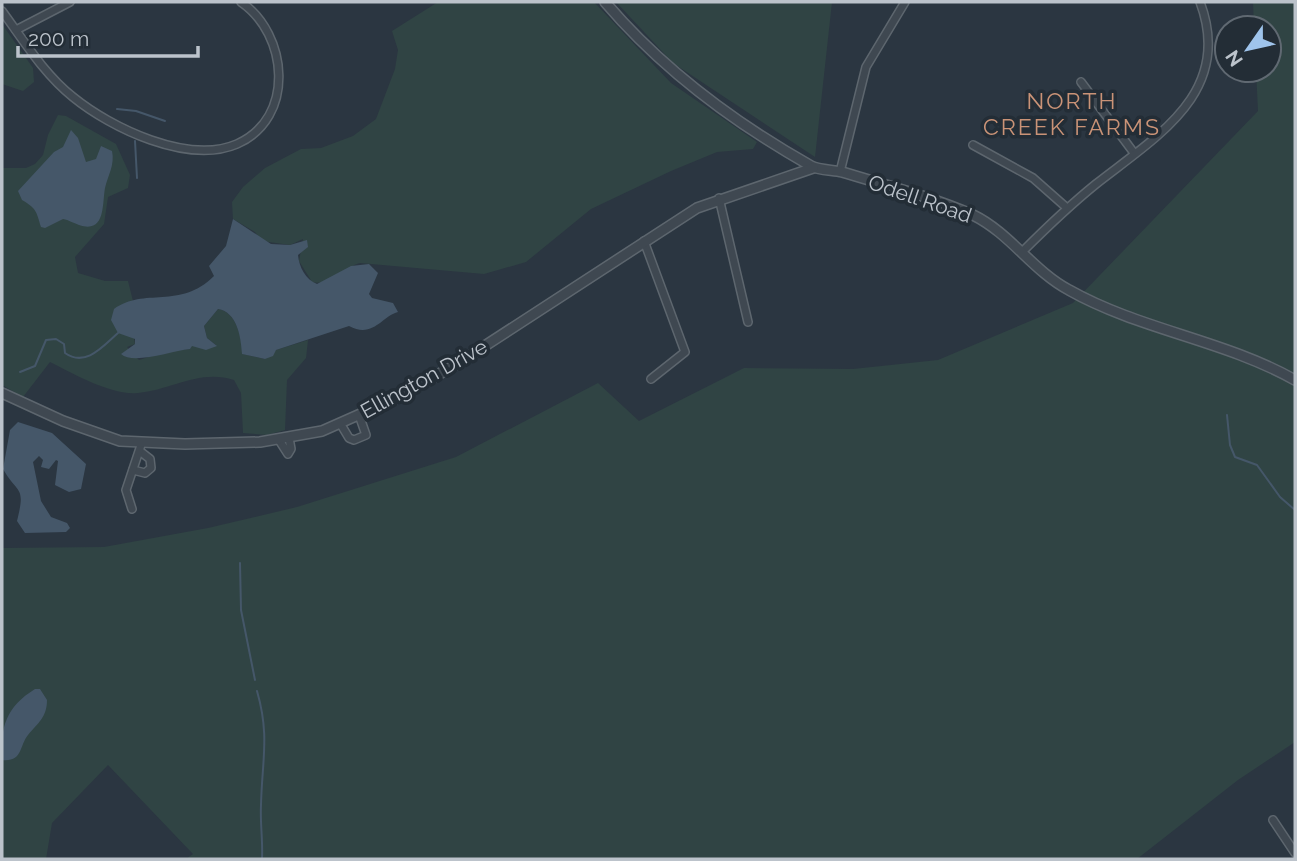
<svg xmlns="http://www.w3.org/2000/svg" width="1297" height="861" font-family="Raleway,sans-serif">
<style>
.green{fill:#304444}
.water{fill:#455769}
.lines{fill:none;stroke-linecap:round;stroke-linejoin:round}
.stream{stroke:#455769;stroke-width:2}
.minor-casing{stroke:#5d666e;stroke-width:10}
.tertiary-casing{stroke:#5d666e;stroke-width:12}
.minor{stroke:#3f4851;stroke-width:7}
.tertiary{stroke:#3f4851;stroke-width:9}
.labels{text-anchor:middle;stroke-width:7;stroke-linejoin:round;paint-order:stroke}
.street-label{font-size:21px;fill:#bcc3cb;stroke:#232d36}
.neighbourhood-label{font-size:23px;letter-spacing:2px;fill:#ca9377;stroke:#232d36}
</style>
<rect width="100%" height="100%" fill="#2b3641"/>
<g class="green">
<path d="M438,2H594L671,83L757,142L753,149L717,152L671,171L591,209L526,262L484,274L360,263C345,267 328,287 312,282L299,261L303,239L290,245L262,241L255,232L233,219L232,202L243,187L265,168L301,149L321,148L353,136L376,119L395,69L398,50L392,31Z"/>
<path d="M616,2H832L815,157L673,63Z"/>
<path d="M1253,2H1295V742L1238,780L1137,859H186L193,854L108,765L52,823L46,859H2V548L104,547L208,528L297,507L456,457L598,383L639,421L744,368L853,369L938,360L1073,303L1258,111L1256,70H1269V28H1254Z"/>
<path d="M2,24L33,68L34,82L23,91L2,84Z"/>
<path d="M58,115L66,116L116,144L130,175L128,188L108,197L104,224L75,257L78,273L105,281H128L133,301L127,302L135,344L127,347L139,360L167,351L190,349L191,346L216,345L207,338L204,326L218,309C237,312 241,337 243,354L265,359L276,350L308,340L306,358L287,380L285,430L267,435L243,433L241,393L234,380C199,369 172,390 138,393C112,396 72,373 50,362L23,397L2,385V168H26L35,164L43,155L48,135Z"/>
</g>
<g class="water">
<path d="M71,130L78,138L86,162L96,159L101,146L112,151C115,165 108,175 105,188C102,204 106,234 79,225C73,223 69,220 63,219L45,228L41,227C36,211 37,209 22,200L18,191L54,152L63,147Z"/>
<path d="M233,219L271,244L290,245L307,240L308,247L298,255C299,267 306,280 317,284L351,266L369,264L378,273L369,294L372,298L393,303L398,312C382,316 373,339 349,326L276,350L273,356L265,359L242,354C241,337 237,312 218,309L204,326L207,338L217,346L206,350L192,346L190,349C171,351 133,365 121,354L135,344V339L118,333L111,320L114,309C144,287 180,310 214,276L209,266L226,246Z"/>
<path d="M18,422L52,433L86,464L81,489L69,492L55,485L58,461L56,460L49,469L41,467L43,460L39,456L33,462L41,501L51,517L67,523L70,528L66,532L25,533L17,521C26,485 18,495 3,469L10,430Z"/>
<path d="M35,689H40L47,700C47,717 38,723 28,735C19,746 23,762 2,760C0,727 6,707 35,689Z"/>
</g>
<g class="lines">
<g class="stream">
<path d="M117,109L136,111L165,121"/>
<path d="M135,141L137,178"/>
<path d="M20,372L35,366L46,340L56,339L64,344L65,353C86,368 104,345 118,333"/>
<path d="M1227,415L1230,445L1235,457L1257,465L1280,497L1295,510"/>
<path d="M240,563L241,610L255,680"/>
<path d="M257,691C270,736 262,760 261,805C260,823 263,841 262,859"/>
</g>
<g class="minor-casing">
<g id="minor">
<path d="M2,11C24,41 44,74 73,97C111,128 188,165 237,144C296,118 288,34 241,2"/>
<path d="M16,30L70,2"/>
<path d="M1081,82L1134,153"/>
<path d="M973,145L1033,178L1067,208"/>
<path d="M840,172L866,67L905,2"/>
<path d="M719,198L748,322"/>
<path d="M644,241L685,352L651,379"/>
<path d="M1022,252C1046,228 1070,205 1096,184C1157,136 1234,92 1200,2"/>
<path d="M340,423L349,438L354,440L366,435L359,415"/>
<path d="M279,440L288,454L291,449L289,438"/>
<path d="M133,470L145,473L151,468L150,459L141,452"/>
<path d="M132,509L126,490L142,442"/>
<path d="M1273,820L1295,853"/>
</g>
</g>
<g class="tertiary-casing">
<g id="tertiary">
<path d="M605,2C663,70 733,122 811,166C818,170 833,170 842,172C885,185 932,197 973,215C1010,233 1033,271 1069,290C1140,330 1224,340 1295,380"/>
<path d="M2,393L63,421L120,441L185,444L260,442L322,431L401,396L460,362L697,208L813,168"/>
</g>
</g>
<use href="#minor" class="minor"/>
<use href="#tertiary" class="tertiary"/>
</g>
<g class="labels">
<g class="street-label">
<text transform="translate(920 199) rotate(19)" y="7">Odell Road</text>
<text transform="translate(424 379) rotate(-29)" y="7">Ellington Drive</text>
</g>
<g class="neighbourhood-label">
<text x="1072" y="109">NORTH<tspan x="1072" dy="26">CREEK FARMS</tspan></text>
</g>
</g>
<rect width="1297" height="861" fill="none" stroke="#bcc3cb" stroke-width="7"/>
<g transform="translate(1248 49) rotate(236)"><circle r="33" fill="#232d36" stroke="#606972" stroke-width="2"/>
<path d="M0-5L12 26L0 18L-12 26Z" fill="#9fc4ec"/>
<text y="-10" font-size="19" font-weight="bold" text-anchor="middle" fill="#bcc3cb">N</text>
</g>
<path d="M18 46v10h180v-10" fill="none" stroke="#bcc3cb" stroke-width="3.5"/>
<text x="28" y="46" font-size="21" fill="#bcc3cb" stroke="#232d36" stroke-width="5" paint-order="stroke">200 m</text>
</svg>
